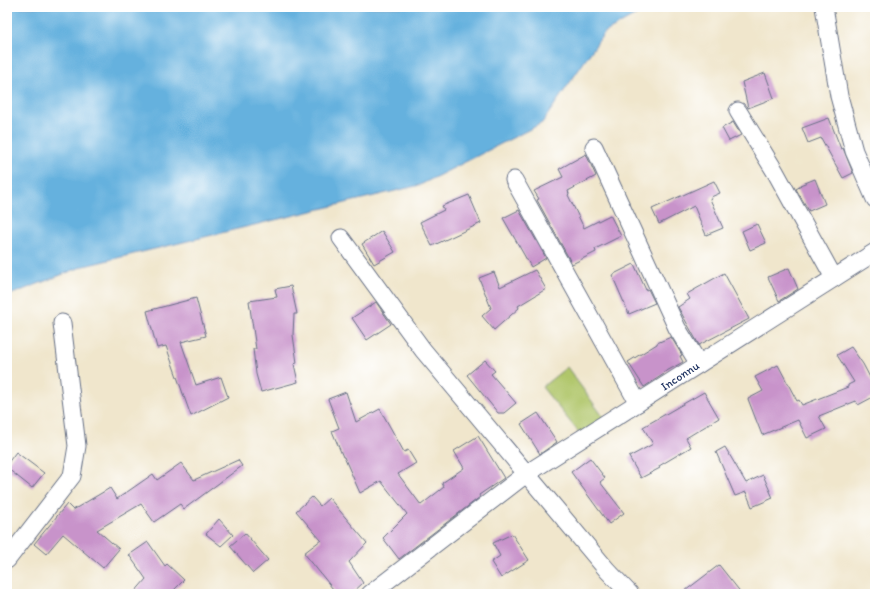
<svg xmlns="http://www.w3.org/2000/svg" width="882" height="601" font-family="Itim,sans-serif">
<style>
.green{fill:#b0c66a;stroke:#667a64}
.water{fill:#65b1de;stroke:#40709e}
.building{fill:#c893ca}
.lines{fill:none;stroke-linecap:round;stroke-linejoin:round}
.minor-casing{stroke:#666f84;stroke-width:19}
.minor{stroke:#fff;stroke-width:17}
.labels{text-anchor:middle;stroke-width:4;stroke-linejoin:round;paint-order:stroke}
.street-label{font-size:12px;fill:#1b2f5e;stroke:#fff}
</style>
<rect width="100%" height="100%" fill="#fff"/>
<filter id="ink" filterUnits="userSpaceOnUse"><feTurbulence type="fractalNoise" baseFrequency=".025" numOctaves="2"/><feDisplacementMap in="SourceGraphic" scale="8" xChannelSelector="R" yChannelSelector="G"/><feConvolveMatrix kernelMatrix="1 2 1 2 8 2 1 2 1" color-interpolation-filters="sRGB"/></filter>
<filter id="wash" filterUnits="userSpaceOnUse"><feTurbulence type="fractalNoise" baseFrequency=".012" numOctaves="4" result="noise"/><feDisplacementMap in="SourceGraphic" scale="16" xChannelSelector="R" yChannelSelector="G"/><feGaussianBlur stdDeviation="0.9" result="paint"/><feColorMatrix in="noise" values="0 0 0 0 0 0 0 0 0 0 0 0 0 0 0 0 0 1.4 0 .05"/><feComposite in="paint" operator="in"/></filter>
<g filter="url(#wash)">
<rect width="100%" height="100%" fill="#f0e6cc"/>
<path class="green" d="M567,367L604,418L580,434L542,387Z"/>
<path class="water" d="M7,7H650L604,33L542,123L420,185L84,266L7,296Z"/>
<g id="blocks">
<g class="building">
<path d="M765,73L774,98L748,108L742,82Z"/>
<path d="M829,118L841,149L843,148L853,173L843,178L821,138L808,143L802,128Z"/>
<path d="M733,122L741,135L729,141L722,128Z"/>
<path d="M586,154L596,176L568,191L569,194L568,195L584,228L610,215L621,236L595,249L596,252L572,264L537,200L539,199L534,191L563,177L559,169Z"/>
<path d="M815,179L825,204L809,211L796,189L801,186L800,185Z"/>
<path d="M714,181L720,193L711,197L712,199H710L723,228L706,235L694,206L659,224L652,209Z"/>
<path d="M469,195L481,223L432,246L420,222L444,210L442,206Z"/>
<path d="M519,210L546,258L531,267L503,218Z"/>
<path d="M757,224L766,243L750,250L742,231Z"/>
<path d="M382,231L395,252L374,264L362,244Z"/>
<path d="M634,264L646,290L648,289L655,303L629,314L612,275Z"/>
<path d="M789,268L798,289L779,301L768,277Z"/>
<path d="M535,270L546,289L518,306L519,308L494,330L482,316L491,308L479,278L494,272L500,287Z"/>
<path d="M724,273L749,319L699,345L678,307L690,299L687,294Z"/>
<path d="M291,286L297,314H294L293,335L297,363L294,364L298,382L261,392L256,374L253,349H256L249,301L277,297L275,289Z"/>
<path d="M196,298L206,336L181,342L196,385L221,377L228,397L191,416L166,346L157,348L147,311Z"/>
<path d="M376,302L391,324L367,340L352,318Z"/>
<path d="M671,337L682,355L680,356L683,362L663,373L664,374L644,387L628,362L657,344V343Z"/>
<path d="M851,347L863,364L875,387V396L858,405L856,401L819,416L826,429L807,438L798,420L762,435L748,399L763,391L755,377L778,365L797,401L799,400L802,405L848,387V385L854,382L837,355Z"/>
<path d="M485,360L495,371L491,374L516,403L504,413H498L467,375Z"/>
<path d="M346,392L356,422L380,409L404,452L408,450L416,463L398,474L421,505L444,487L442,483L464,468L454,451L478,436L504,478L479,495L480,497L399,559L383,538L407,514L381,481L360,493L344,457H343L332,431L339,428L328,399Z"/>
<path d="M704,392L719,418L686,438L691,447L659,466L660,468L641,478L629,457L653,444L643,427Z"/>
<path d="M538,413L557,442L540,454L521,424Z"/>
<path d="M725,447L746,483L763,475L773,498L752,507L746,492L735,496L716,452Z"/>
<path d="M16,452L44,473L32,488L7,468V464Z"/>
<path d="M590,458L605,478L600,482L624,513L609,524L571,472Z"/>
<path d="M238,460L242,466L184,509L180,504L154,522L141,504L97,530L119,549L103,568L63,534L46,554L34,544L67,504L73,510L110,488L117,499L153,474L157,480L181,463L194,480Z"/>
<path d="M312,497L320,506L329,498L367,543L349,562L363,583L351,594H337L304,553L321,540L296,511Z"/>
<path d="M219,519L233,535L221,546L206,534Z"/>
<path d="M245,533L268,560L253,573L230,546Z"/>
<path d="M512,534L529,560L501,578L491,562L500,556L493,543Z"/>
<path d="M148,542L165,566L167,564L184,580L170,594H133L146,579L129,555Z"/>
<path d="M719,565L742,594H681Z"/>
</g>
</g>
</g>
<g filter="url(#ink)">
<use href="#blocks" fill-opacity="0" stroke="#666f84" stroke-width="1"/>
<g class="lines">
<g class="minor-casing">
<g id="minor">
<path d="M824,7L839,96L854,151L875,199"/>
<path d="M738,111L776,173L834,278"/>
<path d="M594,147L677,328L699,364"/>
<path d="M514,180L638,403"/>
<path d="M341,238L423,350L607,570L630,594"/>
<path d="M7,560L72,476L77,446L62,323"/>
<path d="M370,594L526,474L875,252"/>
</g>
</g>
<use href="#minor" class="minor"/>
</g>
</g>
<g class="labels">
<g class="street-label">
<text transform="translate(680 376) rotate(-33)" y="4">Inconnu</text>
</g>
</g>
<rect width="882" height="601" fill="none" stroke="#fff" stroke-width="24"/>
</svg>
